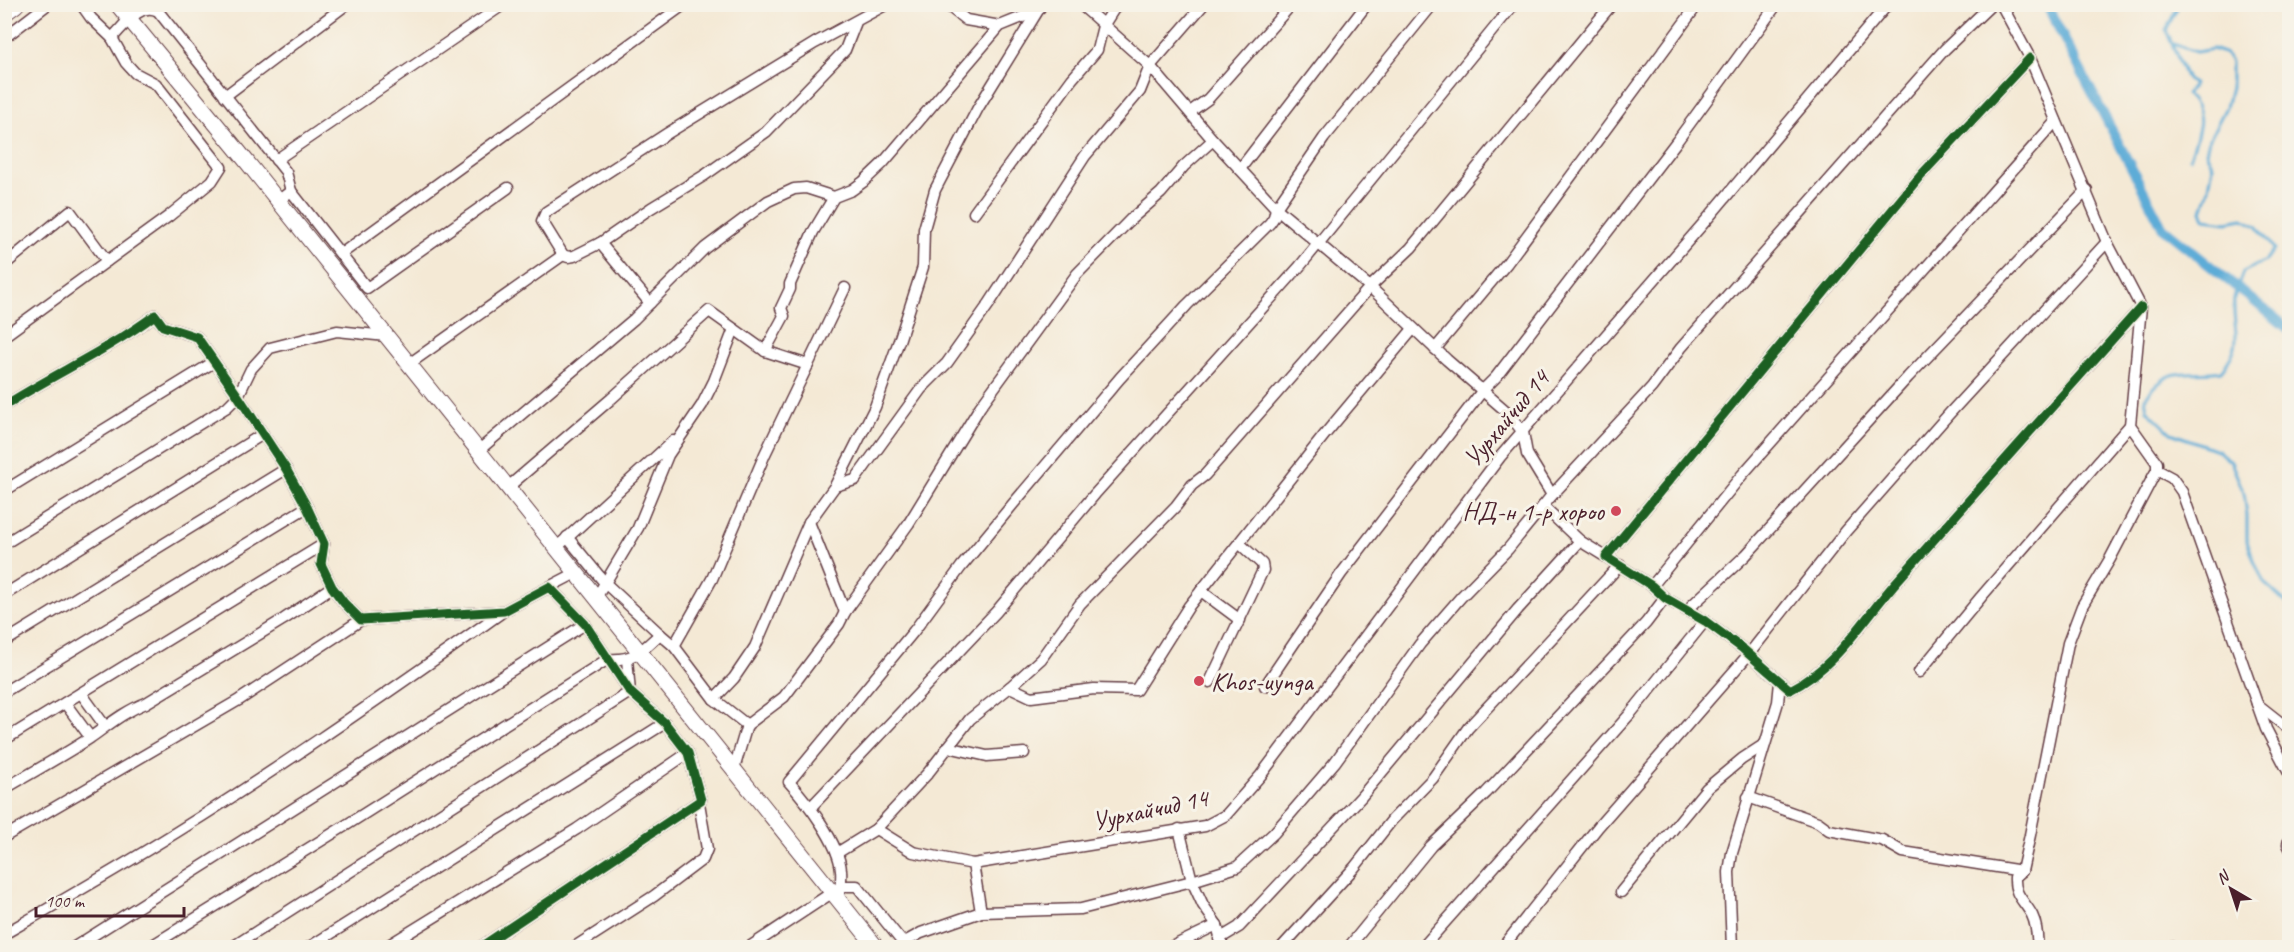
<svg xmlns="http://www.w3.org/2000/svg" width="2294" height="952" font-family="Caveat,sans-serif">
<style>
.lines{fill:none;stroke-linecap:round;stroke-linejoin:round}
.stream{stroke:#5dacd7;stroke-width:3}
.canal{stroke:#5dacd7;stroke-width:10}
.street-casing{stroke:#643d44;stroke-width:13}
.secondary-casing{stroke:#643d44;stroke-width:17}
.highway-casing{stroke:#643d44;stroke-width:20}
.street{stroke:#fff;stroke-width:10}
.secondary{stroke:#fff;stroke-width:15}
.highway{stroke:#fff;stroke-width:18}
.cycleway-casing{stroke:#f7f3e8;stroke-width:13}
.cycleway{stroke:#1b5e20;stroke-width:9}
.poi-dot{fill:#d1495b;stroke:#f7f3e8;stroke-width:2}
.labels{text-anchor:middle;stroke-width:6;stroke-linejoin:round;paint-order:stroke}
.street-label{font-size:26px;fill:#4a1f2b;stroke:#f7f3e8}
.poi-label{font-size:26px;fill:#4a1f2b;stroke:#f7f3e8;text-anchor:end}
</style>
<rect width="100%" height="100%" fill="#f7f3e8"/>
<filter id="ink" filterUnits="userSpaceOnUse"><feTurbulence type="fractalNoise" baseFrequency=".0167" numOctaves="2"/><feDisplacementMap in="SourceGraphic" scale="12" xChannelSelector="R" yChannelSelector="G"/><feConvolveMatrix kernelMatrix="1 2 1 2 8 2 1 2 1" color-interpolation-filters="sRGB"/></filter>
<filter id="wash" filterUnits="userSpaceOnUse"><feTurbulence type="fractalNoise" baseFrequency=".008" numOctaves="4" result="noise"/><feDisplacementMap in="SourceGraphic" scale="24" xChannelSelector="R" yChannelSelector="G"/><feGaussianBlur stdDeviation="1.35" result="paint"/><feColorMatrix in="noise" values="0 0 0 0 0 0 0 0 0 0 0 0 0 0 0 0 0 1.4 0 .05"/><feComposite in="paint" operator="in"/></filter>
<g filter="url(#wash)">
<rect width="100%" height="100%" fill="#f4e9d5"/>
<g class="lines">
<g class="stream">
<path d="M2179,4L2166,30L2187,80L2194,84L2186,94C2209,115 2198,131 2190,158"/>
<path d="M2173,44L2196,52L2213,49L2226,54L2231,62V88L2226,107L2209,140L2206,152L2213,166L2208,192L2202,211L2205,219L2227,222L2243,219L2257,226L2274,249L2265,261L2243,272C2240,281 2235,291 2234,299C2232,332 2246,341 2221,371C2183,377 2173,362 2145,398L2147,410L2171,433L2217,450L2231,462L2244,493L2247,515V541L2255,563L2264,583L2288,604L2290,609"/>
</g>
<path class="canal" d="M2046,4L2163,228L2290,330"/>
</g>
</g>
<g filter="url(#ink)">
<g class="lines">
<g class="street-casing">
<g id="street">
<path d="M946,4L966,20L1000,26"/>
<path d="M1080,4L1150,66L1213,140L1276,208L1370,287L1447,360L1506,411L1523,432L1527,454L1552,495"/>
<path d="M2001,4L2030,58L2107,242L2141,307L2130,425L2157,463V470L2153,477L2110,559L2082,606L2068,643L2030,835L2022,871L2015,877C2014,896 2024,900 2032,915C2037,925 2037,936 2038,948"/>
<path d="M856,22L845,50L766,132L705,175L651,208L600,243L574,256L568,257L563,255L542,221L546,212L668,133L815,43L887,4"/>
<path d="M4,38L48,4"/>
<path d="M112,38C124,26 140,1 158,11L286,172L291,191"/>
<path d="M2030,58L1921,175L1606,557L1652,586L1665,598L1705,621L1743,649L1790,690C1837,667 1864,618 1898,580C1979,489 2060,398 2141,307"/>
<path d="M225,96L347,4"/>
<path d="M1190,112L1208,99L1292,4"/>
<path d="M276,160L504,4"/>
<path d="M1240,169L1367,4"/>
<path d="M278,201L291,191L367,288L508,188"/>
<path d="M974,213L1072,79L1097,50L1103,26L1117,4"/>
<path d="M600,243L650,303"/>
<path d="M341,254L685,4"/>
<path d="M4,265L70,211L107,261"/>
<path d="M4,336L169,216L212,181L221,167L156,84L135,73L126,63L112,38L91,18L81,4"/>
<path d="M1435,349L1507,263L1698,4"/>
<path d="M765,351L784,316L781,308L790,289V284L813,232L834,197"/>
<path d="M409,364L563,255"/>
<path d="M4,406C54,374 108,350 155,315L163,326L197,337L238,396L286,469L307,507L324,544L321,564L332,587L344,603L361,620L504,611L549,587L585,624L630,692L665,723L688,753L701,800L479,948"/>
<path d="M478,451L634,319L705,248L768,201L794,189L806,188L834,197L852,190L863,182L883,163L1000,26L1037,11"/>
<path d="M2157,470L2172,478L2182,492L2266,729L2290,775"/>
<path d="M835,486L875,407L900,338L923,267L924,229L935,190L978,108L1042,4"/>
<path d="M507,488L611,399L709,311L765,351L808,365"/>
<path d="M4,491L214,362"/>
<path d="M1543,506L1580,541L1606,557"/>
<path d="M567,537L605,583L660,634"/>
<path d="M4,544L227,407L238,396L251,369L270,348L337,331L386,336"/>
<path d="M556,548L673,441"/>
<path d="M1652,586L1742,475L2056,121"/>
<path d="M549,587L576,573"/>
<path d="M1201,591L1240,620"/>
<path d="M4,595L263,434"/>
<path d="M596,598L638,528L668,455L702,405L714,381L734,329"/>
<path d="M1687,610L1746,555L1908,377L2087,190"/>
<path d="M845,612L809,522L835,486L855,480L921,389L947,363L989,304L1085,156L1140,91L1150,66L1204,4"/>
<path d="M4,642L286,469"/>
<path d="M674,646L712,579L765,454L845,288"/>
<path d="M1919,672L1981,597L2130,425"/>
<path d="M1210,682L1263,570L1262,564L1239,543"/>
<path d="M1265,686L1341,574L1483,390L1496,377L1677,141L1777,4"/>
<path d="M1010,687L1041,659L1080,604L1176,506L1192,485L1205,475L1370,287L1411,248L1612,4"/>
<path d="M4,692L307,507"/>
<path d="M81,693L105,726"/>
<path d="M714,699L734,678L755,647L809,522"/>
<path d="M65,703L90,737"/>
<path d="M2257,704L2290,730"/>
<path d="M4,740L324,544"/>
<path d="M948,747L987,756L1024,753"/>
<path d="M734,769L747,725L784,697L839,624L845,612L909,523L980,407L1077,274L1131,219L1161,193L1184,166L1213,140"/>
<path d="M4,789C33,772 62,756 90,738C107,726 125,711 146,703L284,619L332,587"/>
<path d="M1748,797L1818,822L1829,830L1882,840L1903,852L2022,871"/>
<path d="M811,807L996,612L1095,494L1300,266L1514,4"/>
<path d="M876,829L928,773L970,719L1010,687L1031,697L1094,689L1136,690L1189,606L1326,433L1413,329"/>
<path d="M1179,829L1192,881L1237,867L1274,833L1335,762L1420,644L1461,597L1508,549L1552,495L1652,387L1681,348L1945,49L1992,4"/>
<path d="M2290,836L2288,844L2290,848"/>
<path d="M4,837L239,700L361,620"/>
<path d="M837,853L876,829L913,852L973,864L981,912L1081,909L1192,881L1203,905L1217,925L1223,948"/>
<path d="M973,864L1205,826L1226,815L1261,775L1500,457L1708,218L1888,4"/>
<path d="M840,886H857L903,943L921,933L981,912"/>
<path d="M1621,892L1707,788L1742,759L1765,744"/>
<path d="M839,899C840,890 842,879 841,870C839,843 807,802 789,782L914,631L961,567L1013,504L1120,378L1187,305L1270,223L1274,217L1276,208L1324,138L1433,4"/>
<path d="M4,934C53,906 101,878 149,849C271,775 387,693 504,611"/>
<path d="M1219,939L1239,927L1361,797L1518,609L1580,541"/>
<path d="M73,948L585,624"/>
<path d="M148,948L348,824L608,659C635,661 642,650 660,634L674,646L714,699L747,725"/>
<path d="M231,948L630,692L627,659"/>
<path d="M308,948L665,723"/>
<path d="M384,948L577,829L688,753"/>
<path d="M573,948L654,896L703,859L707,849L699,803"/>
<path d="M748,948L833,892"/>
<path d="M1169,948L1217,925"/>
<path d="M1281,948L1354,868L1392,820L1433,778L1468,728L1620,565"/>
<path d="M1348,948L1431,846L1486,793L1646,623L1665,598"/>
<path d="M1422,948L1630,714L1705,621"/>
<path d="M1502,948L1598,827L1749,654L1846,531L1949,414L2107,242"/>
<path d="M1732,948L1729,872L1732,853L1778,702L1780,682"/>
<path d="M2171,948L2172,947"/>
</g>
</g>
<g class="secondary-casing">
<path id="secondary" d="M117,4L239,152L877,948"/>
</g>
<g class="highway-casing">
<path id="highway" d="M4,12L15,4"/>
</g>
<use href="#street" class="street"/>
<use href="#secondary" class="secondary"/>
<use href="#highway" class="highway"/>
<g class="cycleway-casing">
<g id="cycleway">
<path d="M2030,58L1921,175L1606,557L1652,586L1665,598L1705,621L1743,649L1790,690C1837,667 1864,618 1898,580C1979,489 2060,398 2141,307"/>
<path d="M4,406C54,374 108,350 155,315L163,326L197,337L238,396L286,469L307,507L324,544L321,564L332,587L344,603L361,620L504,611L549,587L585,624L630,692L665,723L688,753L701,800L479,948"/>
</g>
</g>
<use href="#cycleway" class="cycleway"/>
</g>
</g>
<g class="poi-dot">
<circle cx="1616" cy="511" r="6"/>
<circle cx="1199" cy="681" r="6"/>
</g>
<g class="labels">
<g class="street-label">
<text transform="translate(1506 418) rotate(-50)" y="9">Уурхайчид 14</text>
<text transform="translate(1150 809) rotate(-12)" y="9">Уурхайчид 14</text>
</g>
<g class="poi-label">
<text x="1604" y="520">НД-н 1-р хороо</text>
<text x="1211" y="690" text-anchor="start">Khos-uynga</text>
</g>
</g>
<rect width="2294" height="952" fill="none" stroke="#f7f3e8" stroke-width="24"/>
<g transform="translate(2231 889) rotate(321)" stroke="#f7f3e8" stroke-width="4.5" paint-order="stroke">
<path d="M0-4.5L10 22L0 15L-10 22Z" fill="#4a1f2b"/>
<text y="-9" font-size="16" font-weight="bold" text-anchor="middle" fill="#4a1f2b">N</text>
</g>
<path d="M36 907v9h148v-9" fill="none" stroke="#4a1f2b" stroke-width="3"/>
<text x="45" y="907" font-size="18" fill="#4a1f2b" stroke="#f7f3e8" stroke-width="4.5" paint-order="stroke">100 m</text>
</svg>
